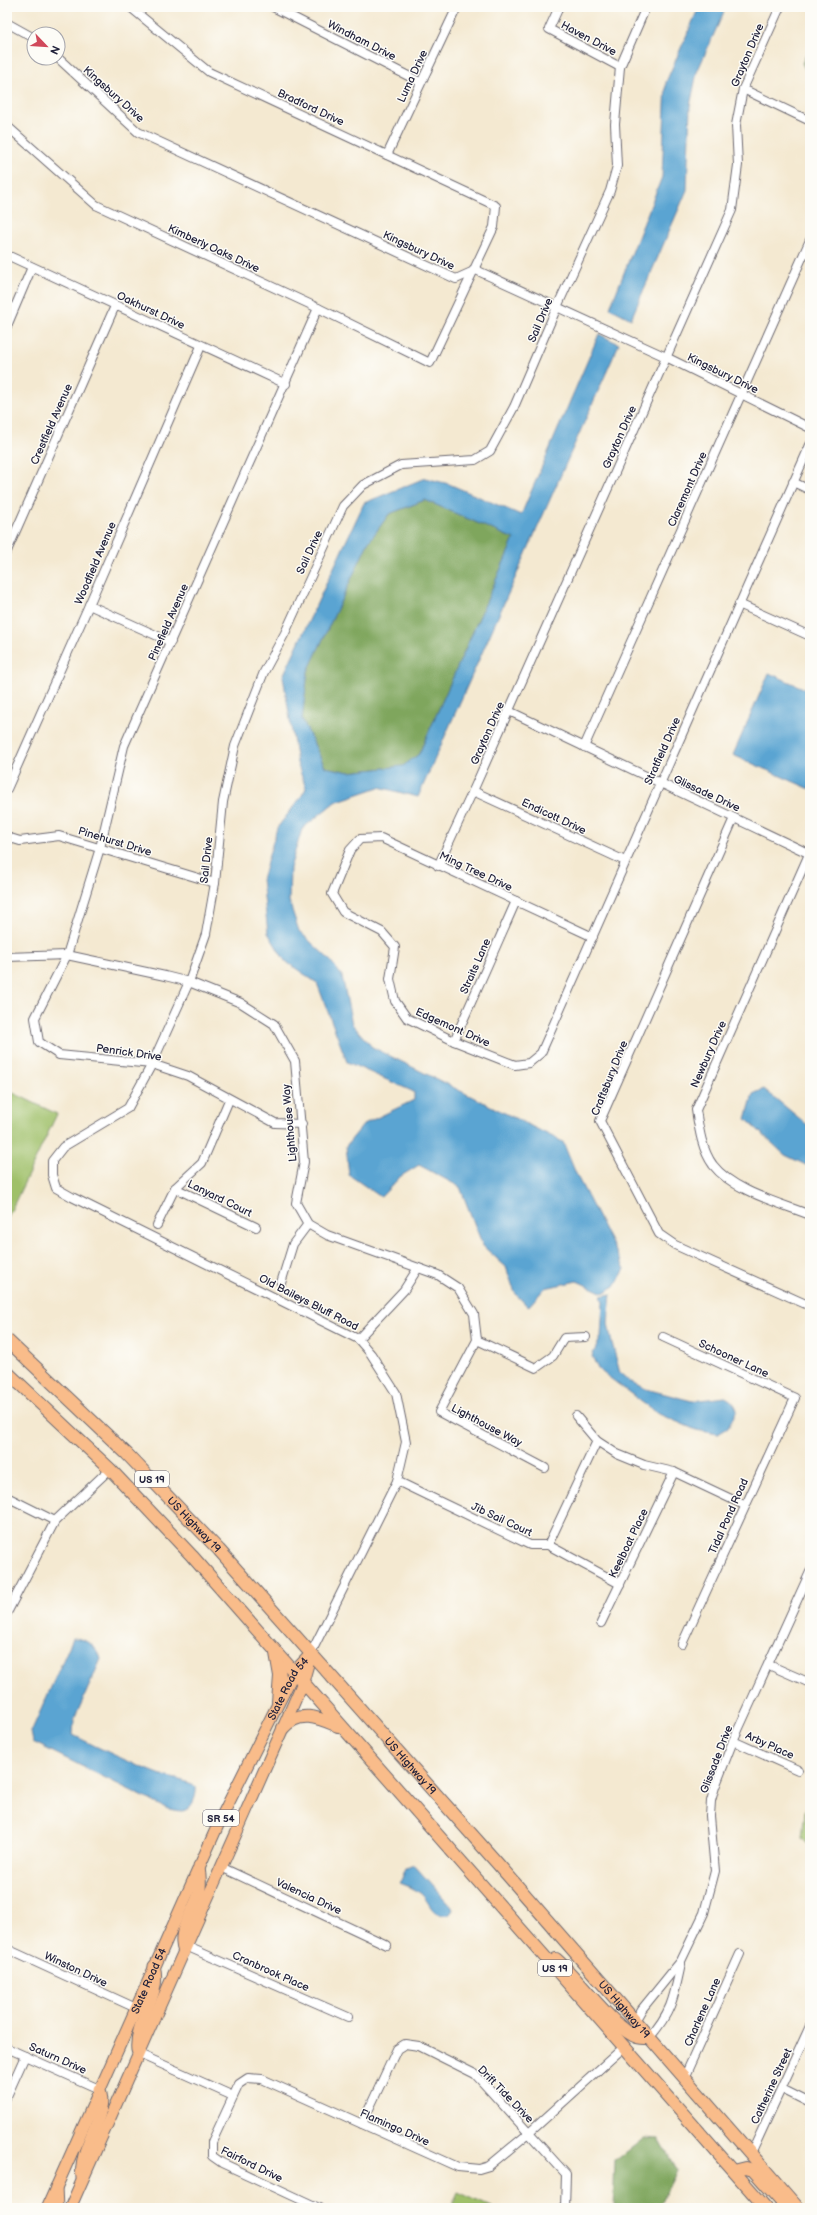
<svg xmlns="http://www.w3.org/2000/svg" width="817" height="2215" font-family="'Balsamiq Sans',sans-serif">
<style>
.green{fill:#9fc069;stroke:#607152}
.forest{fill:#7fa65d;stroke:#50644c}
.water{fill:#5aa4d2;stroke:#3e6386;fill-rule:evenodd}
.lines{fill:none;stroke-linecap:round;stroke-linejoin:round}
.minor-casing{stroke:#6c6870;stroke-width:10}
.major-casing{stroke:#6c6870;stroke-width:13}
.highway-casing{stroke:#6c6870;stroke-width:14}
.minor{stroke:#fff;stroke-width:8}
.major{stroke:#f9bc8a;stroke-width:11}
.highway{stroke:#f9bc8a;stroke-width:12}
.labels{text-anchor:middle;stroke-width:3;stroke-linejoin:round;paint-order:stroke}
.shield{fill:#fdfcf7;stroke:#646373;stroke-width:1}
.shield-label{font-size:10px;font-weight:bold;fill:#22223b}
.street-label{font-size:11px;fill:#22223b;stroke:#fdfcf7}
</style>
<rect width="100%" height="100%" fill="#fdfcf7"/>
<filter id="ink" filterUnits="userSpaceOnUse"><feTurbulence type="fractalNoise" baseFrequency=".025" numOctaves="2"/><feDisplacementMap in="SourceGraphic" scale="8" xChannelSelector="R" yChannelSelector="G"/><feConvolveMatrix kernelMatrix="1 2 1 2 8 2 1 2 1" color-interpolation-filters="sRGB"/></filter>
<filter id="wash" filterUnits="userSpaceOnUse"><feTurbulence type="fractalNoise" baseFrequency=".012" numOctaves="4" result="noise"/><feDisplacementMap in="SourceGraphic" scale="16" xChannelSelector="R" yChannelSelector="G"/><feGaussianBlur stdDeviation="0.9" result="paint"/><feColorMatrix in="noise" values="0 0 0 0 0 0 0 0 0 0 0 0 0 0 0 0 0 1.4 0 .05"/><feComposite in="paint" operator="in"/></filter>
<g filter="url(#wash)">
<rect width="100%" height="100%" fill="#f4e9d1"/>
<g class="green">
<path d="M7,1090L57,1114L7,1219Z"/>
<path d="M810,1801V1847L802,1838L805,1811Z"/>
<path d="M458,2192L493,2208H451Z"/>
</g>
<g class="forest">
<path d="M810,47V79L802,63Z"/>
<path d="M425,500L514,539L419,754L404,766L349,772L325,767L302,719L308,671L368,543L389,514Z"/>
<path d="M644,2138L659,2139L677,2171L658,2208H613L615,2161Z"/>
</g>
<g class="water">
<path d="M699,7H726L697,72L690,106L687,190L631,319L610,308L662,177L666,82Z"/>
<path d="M599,334L619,344L418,797L379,787L335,802L302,829L290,868L289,901L299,931L330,960L342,976L352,1024L372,1047L563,1142L577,1176L625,1269L615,1286L603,1293L577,1281L545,1288L528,1307L515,1293L506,1267L483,1246L460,1187L419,1165L401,1176L381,1197L349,1175L346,1146L364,1124L414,1100V1092L347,1062L317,983L285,961L268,933L262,879L277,828L301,797L306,788L297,763L283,676L364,503L425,478L449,484L521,515ZM425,500L514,539L419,754L403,766L349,772L325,767L302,719L308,671L368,543L389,514Z"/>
<path d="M769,673L810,691V789L733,755Z"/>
<path d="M764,1089L810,1127V1167L785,1155L746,1119L753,1094Z"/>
<path d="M611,1294L608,1323L611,1339L620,1373L629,1381L646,1389L692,1401L725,1397C732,1400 735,1404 737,1410L728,1428L718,1434L696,1430L659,1414L643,1403L598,1369L592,1356L601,1337L603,1302L601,1296Z"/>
<path d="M73,1638C85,1638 98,1647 101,1659L74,1720L73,1735C101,1749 130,1763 159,1774C171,1779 187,1780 196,1787C197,1796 192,1810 182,1811C178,1811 172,1809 168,1809L33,1742L31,1732Z"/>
<path d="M414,1865L452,1907L453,1910L449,1915C431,1918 431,1902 420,1893C414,1888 407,1886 400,1883L406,1868Z"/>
</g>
</g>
<g filter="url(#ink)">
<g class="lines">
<g class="minor-casing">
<g id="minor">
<path d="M273,7L420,82"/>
<path d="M559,7L549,29L620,67"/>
<path d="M7,23L34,38"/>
<path d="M58,58L138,132L456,279L476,270L666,357L810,428"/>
<path d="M743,89L810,121"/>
<path d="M7,126L96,205L318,308L430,363L494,227L496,206L209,72L130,7"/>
<path d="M387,155L457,7"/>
<path d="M7,255L286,384"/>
<path d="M7,326L32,267"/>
<path d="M793,482L810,490"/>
<path d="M7,551L115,306"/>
<path d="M739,604L810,636"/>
<path d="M89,605L171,642"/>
<path d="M509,711L810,854"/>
<path d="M584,747L810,240"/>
<path d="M7,789L89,605L201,346"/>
<path d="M473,791L625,861"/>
<path d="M734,818L600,1121L659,1234L675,1245L810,1306"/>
<path d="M7,837L20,841L59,836L215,883"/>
<path d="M809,854L696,1110C699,1129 702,1150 713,1165C733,1191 780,1203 810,1215"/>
<path d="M438,866L473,791L732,210L738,165L736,125L743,89L780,7"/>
<path d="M593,937L381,838L360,839L350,850L332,894L343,912L382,932L395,947L390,979L395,1001L407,1018L454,1041L515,1065L529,1063L541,1053C632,851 719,647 810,445"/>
<path d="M7,957L67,955L165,976L189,982L241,1003L274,1024L295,1061L304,1162L296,1203L308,1224L327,1235L438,1275L458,1288L474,1314L477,1340L439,1412L545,1468"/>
<path d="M454,1041L516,901"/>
<path d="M302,1124L275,1123L188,1076L152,1064L59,1055L39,1042L35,1018L67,955L100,848L124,746L318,308"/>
<path d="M175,1188L256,1227"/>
<path d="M157,1225L175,1188L202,1163L229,1100"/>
<path d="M281,1283L293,1244L308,1224"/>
<path d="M663,1337L795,1398L682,1644"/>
<path d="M358,1339L404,1290L418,1268"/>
<path d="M477,1340L536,1368L553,1356L564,1338L586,1337"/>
<path d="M576,1416L597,1441L617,1454L644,1465L674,1472L744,1505"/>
<path d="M397,1481L530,1545H548L620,1584"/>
<path d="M7,1497L55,1521"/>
<path d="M548,1545L597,1441"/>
<path d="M7,1613L55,1521L110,1469"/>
<path d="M601,1623L674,1472"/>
<path d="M310,1655L397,1481L406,1442L396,1393L371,1354L358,1339L72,1197L56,1188L52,1175V1161L63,1147L128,1108L152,1064L189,982L206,934L215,883L223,802L235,746L264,672L285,633L343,506L363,485L401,465L475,460L490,451L514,407L557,307L610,191L617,166L615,124L620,67L646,7"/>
<path d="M769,1665L810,1683"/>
<path d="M733,1741L798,1770"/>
<path d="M221,1867L387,1945"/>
<path d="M186,1946L348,2017"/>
<path d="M7,1949L136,2008"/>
<path d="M635,2021L642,2009L681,1961L704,1913L715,1871L710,1816L711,1801L715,1787L733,1741L810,1572"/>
<path d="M649,2038C672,2012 674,1997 681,1964"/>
<path d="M7,2048L99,2089"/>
<path d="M137,2053L233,2096"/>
<path d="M684,2078L740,1954"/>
<path d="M782,2089L810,2103"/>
<path d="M7,2096L25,2056"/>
<path d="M362,2124L397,2049L405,2044L419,2046L475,2074L566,2174L565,2208"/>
<path d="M751,2154L810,2026"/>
<path d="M319,2208L222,2163L212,2156V2142L239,2084L248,2078L262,2079L458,2167L479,2169L489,2166L529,2133L624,2047"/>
</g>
</g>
<g class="major-casing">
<g id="major">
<path d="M184,1952C175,1929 196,1910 200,1889C201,1881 200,1874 199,1866"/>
<path d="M137,2050C134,2020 163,1995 154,1966"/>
<path d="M82,2178C77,2146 112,2113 99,2089"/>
<path d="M56,2187L57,2208"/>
<path id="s1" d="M47,2208L222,1816L294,1672L310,1655"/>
<path d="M70,2208L283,1728L303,1682L310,1657"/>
</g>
</g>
<g class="highway-casing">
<g id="highway">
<path id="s2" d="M7,1340L127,1454L219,1550L498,1864L798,2208"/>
<path d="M7,1372L110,1469L192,1556L766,2208"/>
<path d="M276,1653L280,1676L278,1702"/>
<path d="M283,1728C300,1709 319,1718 338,1726"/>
<path d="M556,1959C577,1977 615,2030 637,2037C640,2038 645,2038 649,2038"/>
<path d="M734,2171L746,2168L753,2170L787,2208"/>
</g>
</g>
<use href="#minor" class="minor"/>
<use href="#major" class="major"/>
<use href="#highway" class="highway"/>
</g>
</g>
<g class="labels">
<g class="shield">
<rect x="135" y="1471" width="34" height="16" rx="3"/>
<rect x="203" y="1810" width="36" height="16" rx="3"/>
<rect x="538" y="1960" width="34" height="16" rx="3"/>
</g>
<g class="shield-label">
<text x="152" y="1483">US 19</text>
<text x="221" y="1822">SR 54</text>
<text x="555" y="1972">US 19</text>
</g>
<g class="street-label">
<text transform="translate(589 38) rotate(28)" y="4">Haven Drive</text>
<text transform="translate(362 40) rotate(27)" y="4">Windham Drive</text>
<text transform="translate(747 55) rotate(-67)" y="4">Grayton Drive</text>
<text transform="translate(412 76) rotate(-65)" y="4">Luma Drive</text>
<text transform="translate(114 94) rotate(42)" y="4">Kingsbury Drive</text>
<text transform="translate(311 107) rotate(25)" y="4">Bradford Drive</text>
<text transform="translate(214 248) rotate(25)" y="4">Kimberly Oaks Drive</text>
<text transform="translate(419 250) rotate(25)" y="4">Kingsbury Drive</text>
<text transform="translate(151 310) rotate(25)" y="4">Oakhurst Drive</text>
<text transform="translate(540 320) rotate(-67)" y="4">Sail Drive</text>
<text transform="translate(723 373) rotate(26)" y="4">Kingsbury Drive</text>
<text transform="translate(51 424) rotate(-66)" y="4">Crestfield Avenue</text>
<text transform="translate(619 437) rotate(-66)" y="4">Grayton Drive</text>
<text transform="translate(687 489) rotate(-66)" y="4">Claremont Drive</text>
<text transform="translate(309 552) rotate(-65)" y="4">Sail Drive</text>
<text transform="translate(95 563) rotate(-67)" y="4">Woodfield Avenue</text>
<text transform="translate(168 622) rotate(-66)" y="4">Pinefield Avenue</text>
<text transform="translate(487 733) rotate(-66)" y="4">Grayton Drive</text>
<text transform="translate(662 751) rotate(-66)" y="4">Stratfield Drive</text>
<text transform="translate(707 793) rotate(25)" y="4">Glissade Drive</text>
<text transform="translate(554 816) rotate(25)" y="4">Endicott Drive</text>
<text transform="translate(115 841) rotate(17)" y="4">Pinehurst Drive</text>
<text transform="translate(206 860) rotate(-84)" y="4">Sail Drive</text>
<text transform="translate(476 871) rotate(25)" y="4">Ming Tree Drive</text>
<text transform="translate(475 966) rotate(-66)" y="4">Straits Lane</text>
<text transform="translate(453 1027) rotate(24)" y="4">Edgemont Drive</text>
<text transform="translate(129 1052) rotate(8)" y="4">Penrick Drive</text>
<text transform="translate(708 1054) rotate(-66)" y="4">Newbury Drive</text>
<text transform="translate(609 1078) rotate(-68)" y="4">Craftsbury Drive</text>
<text transform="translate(289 1123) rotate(-95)" y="4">Lighthouse Way</text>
<text transform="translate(220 1198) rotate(26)" y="4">Lanyard Court</text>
<text transform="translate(309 1302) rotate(27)" y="4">Old Baileys Bluff Road</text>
<text transform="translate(734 1358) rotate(25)" y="4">Schooner Lane</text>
<text transform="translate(487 1425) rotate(28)" y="4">Lighthouse Way</text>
<text transform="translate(728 1516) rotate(-66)" y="4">Tidal Pond Road</text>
<text transform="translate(502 1519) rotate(25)" y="4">Jib Sail Court</text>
<text dy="4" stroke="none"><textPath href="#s2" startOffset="263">US Highway 19</textPath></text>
<text transform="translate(628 1543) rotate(-64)" y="4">Keelboat Place</text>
<text dy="4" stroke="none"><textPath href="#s1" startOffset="573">State Road 54</textPath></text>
<text transform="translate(770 1745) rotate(24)" y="4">Arby Place</text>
<text transform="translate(716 1759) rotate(-69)" y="4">Glissade Drive</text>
<text dy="4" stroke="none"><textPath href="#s2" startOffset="587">US Highway 19</textPath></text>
<text transform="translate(309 1896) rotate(25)" y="4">Valencia Drive</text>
<text transform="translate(76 1969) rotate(25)" y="4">Winston Drive</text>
<text transform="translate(271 1971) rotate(24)" y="4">Cranbrook Place</text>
<text dy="4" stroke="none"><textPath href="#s1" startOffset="249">State Road 54</textPath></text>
<text dy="4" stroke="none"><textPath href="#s2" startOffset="911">US Highway 19</textPath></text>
<text transform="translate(702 2012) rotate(-66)" y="4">Charlene Lane</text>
<text transform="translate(58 2058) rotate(24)" y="4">Saturn Drive</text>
<text transform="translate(771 2086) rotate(-65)" y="4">Catherine Street</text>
<text transform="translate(506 2094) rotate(46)" y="4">Drift Tide Drive</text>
<text transform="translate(395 2127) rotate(24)" y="4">Flamingo Drive</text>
<text transform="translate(252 2164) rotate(26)" y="4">Fairford Drive</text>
</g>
</g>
<rect width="817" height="2215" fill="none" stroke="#fdfcf7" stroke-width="24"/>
<g transform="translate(46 46) rotate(115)"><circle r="19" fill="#fdfcf7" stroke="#a5a5ac"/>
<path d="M0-3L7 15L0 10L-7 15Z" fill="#d1495b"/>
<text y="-6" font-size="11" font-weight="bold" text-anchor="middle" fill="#22223b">N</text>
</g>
</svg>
